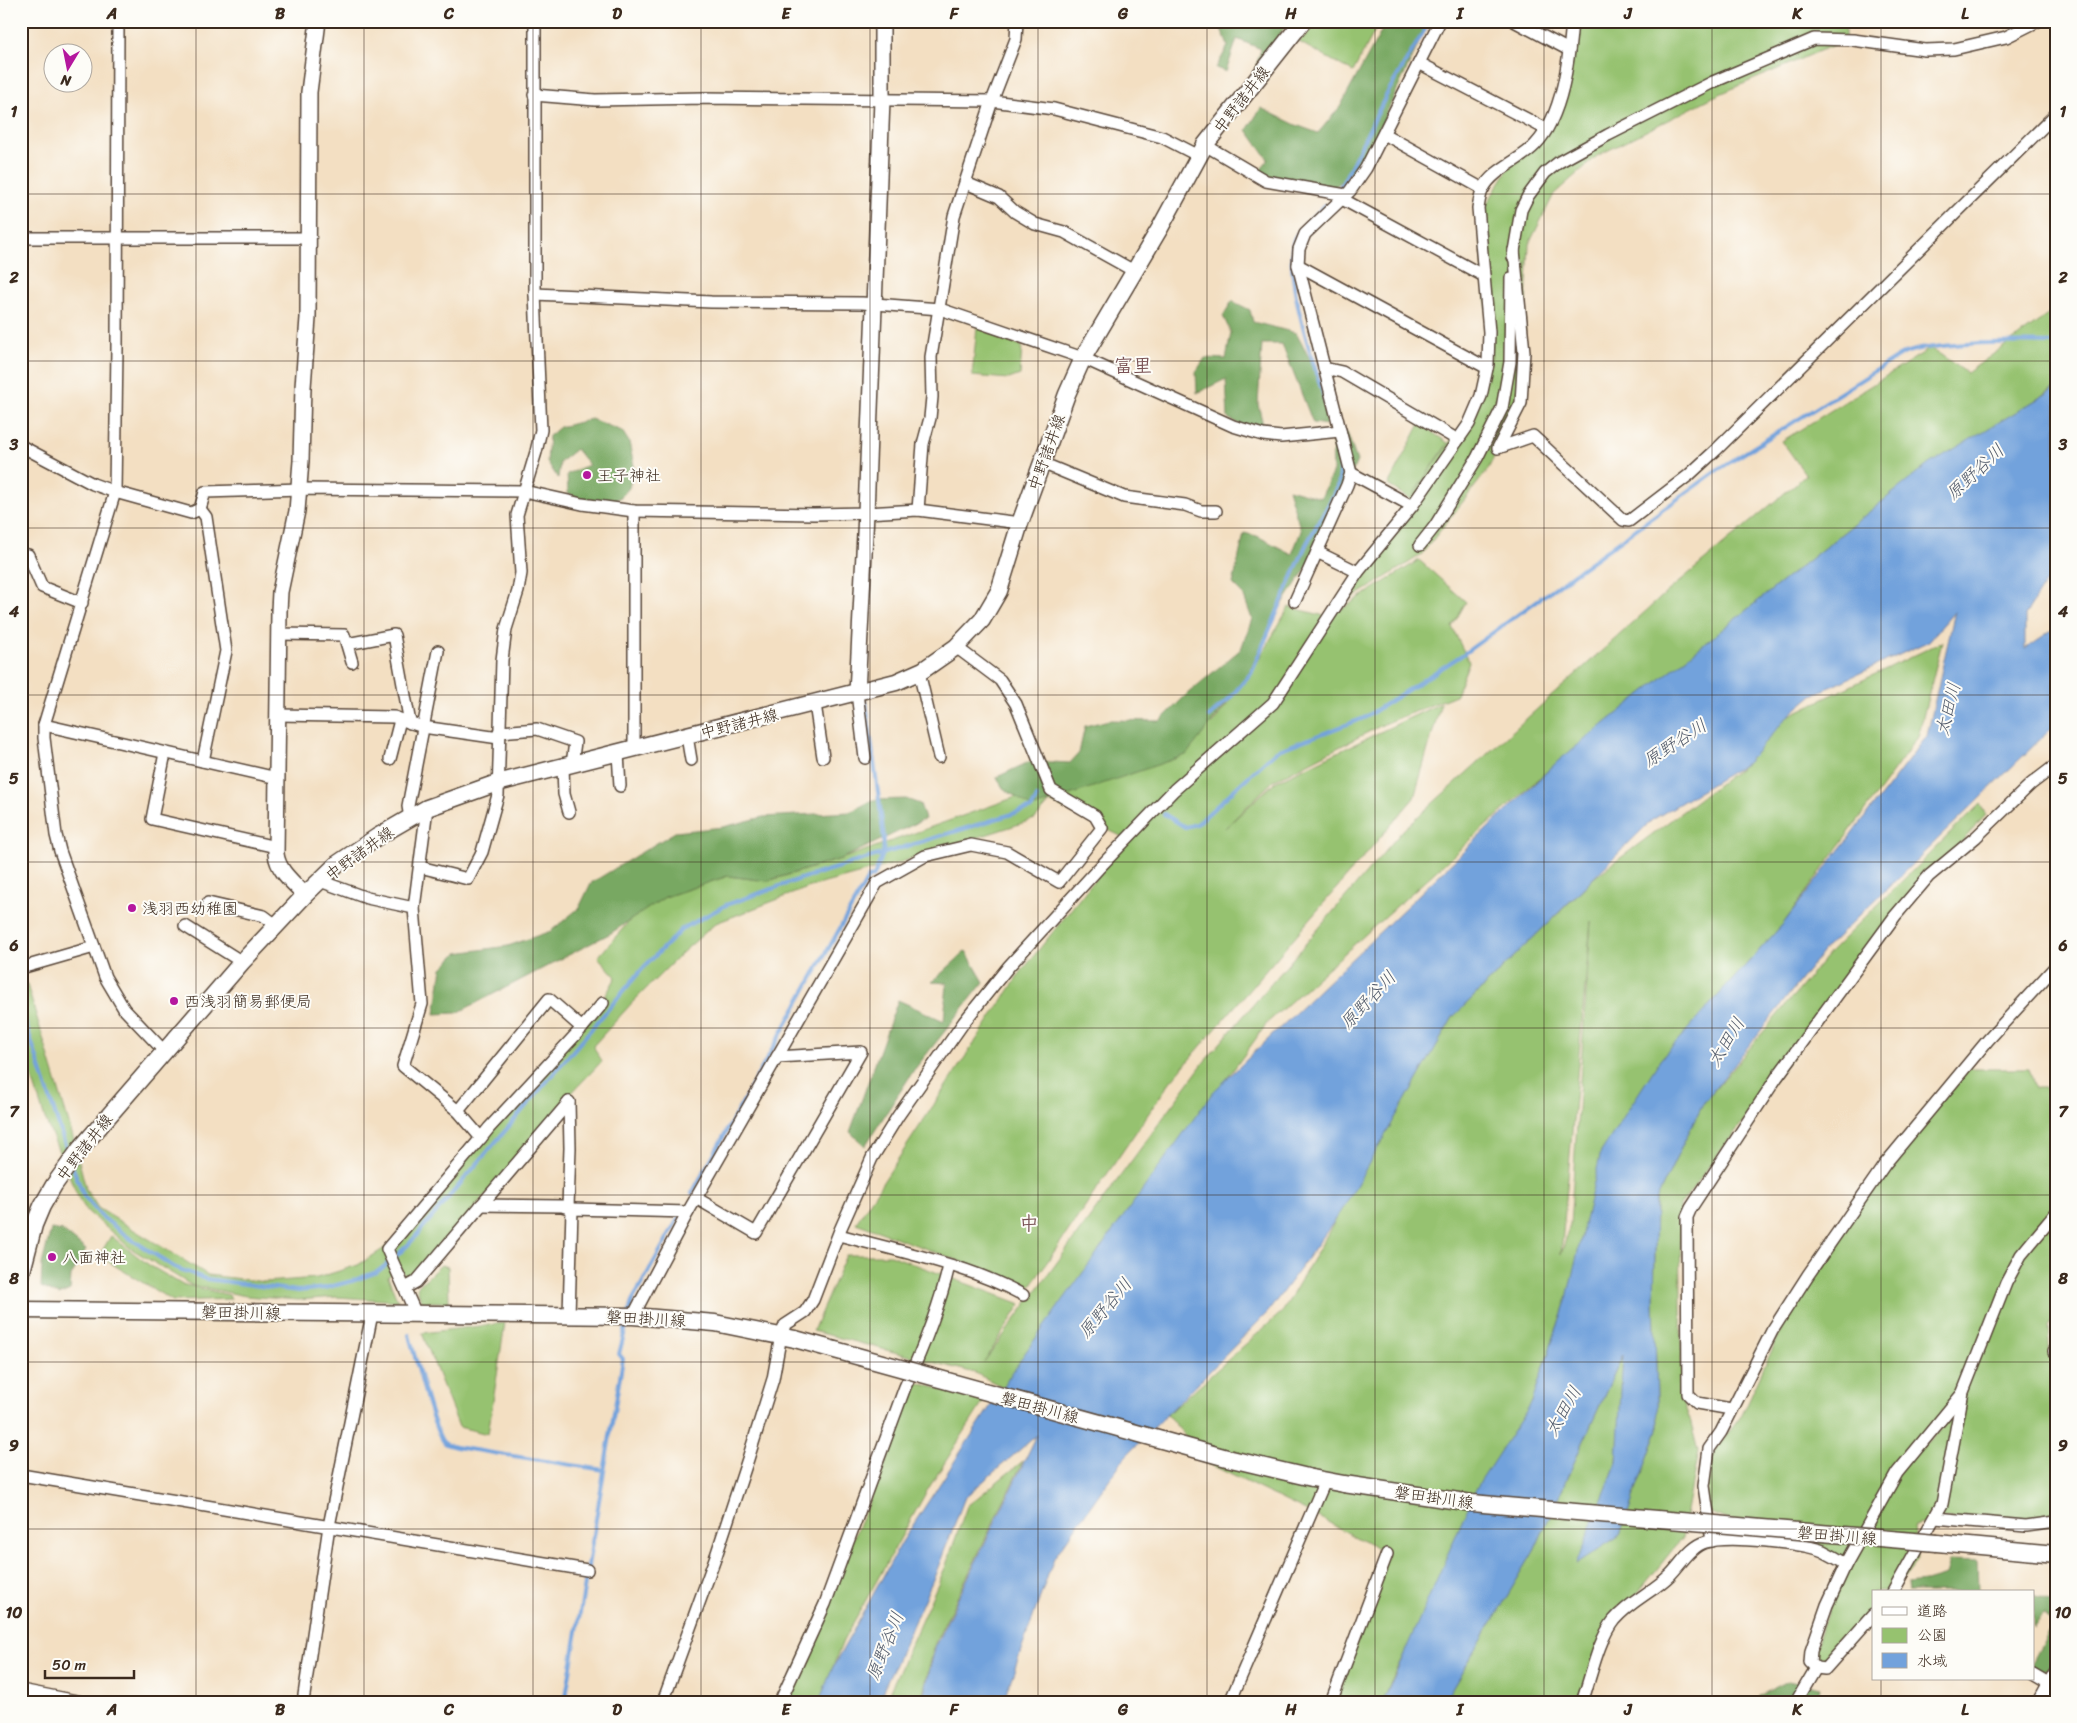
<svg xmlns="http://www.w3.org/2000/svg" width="2077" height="1723" font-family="Sriracha,'Klee One',sans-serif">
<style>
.green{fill:#96c26f;stroke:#687646;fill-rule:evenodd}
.forest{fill:#78a862;stroke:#5a6940}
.water{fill:#72a2dc;stroke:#56667d}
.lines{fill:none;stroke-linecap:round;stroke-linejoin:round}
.stream{stroke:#72a2dc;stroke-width:4}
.minor-casing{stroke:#574537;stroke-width:14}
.tertiary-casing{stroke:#574537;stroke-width:18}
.secondary-casing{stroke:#574537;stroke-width:19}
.minor{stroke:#fff;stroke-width:11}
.tertiary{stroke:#fff;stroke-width:15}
.secondary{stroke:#fff;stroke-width:16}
.secondary-bridge-casing{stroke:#574537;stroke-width:19;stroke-linecap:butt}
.secondary-bridge{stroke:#fff;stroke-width:16}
.grid{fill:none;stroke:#3b2a1e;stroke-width:1;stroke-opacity:0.55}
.poi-dot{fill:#b5179e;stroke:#fdfcf7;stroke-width:2}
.labels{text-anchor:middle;stroke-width:4;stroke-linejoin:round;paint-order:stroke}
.street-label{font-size:16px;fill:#3b2a1e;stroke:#fdfcf7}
.poi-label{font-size:16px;fill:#3b2a1e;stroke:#fdfcf7;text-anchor:start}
.water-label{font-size:18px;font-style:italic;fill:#515a6a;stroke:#fdfcf7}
.quarter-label{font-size:19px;font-weight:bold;fill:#7a5356;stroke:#fdfcf7}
.neatline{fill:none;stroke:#3b2a1e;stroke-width:2}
.grid-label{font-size:16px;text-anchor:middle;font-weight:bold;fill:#3b2a1e}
</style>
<rect width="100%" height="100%" fill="#fdfcf7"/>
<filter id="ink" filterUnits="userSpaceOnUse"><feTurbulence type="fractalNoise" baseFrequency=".02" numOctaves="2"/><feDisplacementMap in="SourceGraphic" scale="10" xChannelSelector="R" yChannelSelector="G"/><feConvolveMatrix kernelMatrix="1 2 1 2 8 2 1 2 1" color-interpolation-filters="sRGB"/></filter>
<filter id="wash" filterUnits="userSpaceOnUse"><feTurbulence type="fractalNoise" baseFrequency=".0096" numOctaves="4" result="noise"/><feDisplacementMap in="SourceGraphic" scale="20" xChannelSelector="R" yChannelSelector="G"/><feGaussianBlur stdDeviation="1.12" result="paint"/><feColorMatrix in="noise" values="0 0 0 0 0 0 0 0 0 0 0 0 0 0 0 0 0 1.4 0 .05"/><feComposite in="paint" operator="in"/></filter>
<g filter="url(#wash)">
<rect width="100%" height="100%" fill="#f3dfc2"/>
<g class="green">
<path d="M1319,21H1380L1353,72L1299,42Z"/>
<path d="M1579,21H1845V40L1713,97L1597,156L1554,194L1529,244L1521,403L1487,471L1421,555L1332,611L1479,400L1489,332L1479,217L1511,164L1536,144L1555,111Z"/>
<path d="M2056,309V387L1899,488L1597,730L1546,772L1268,1022L1003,1387L975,1373L813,1331L846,1255H890L1021,1304L984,1362L1204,1062L1403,830L1667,592L1806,475L1782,441L1931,348L1967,373Z"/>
<path d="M977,327L1022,346L1020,375L1009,379L972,376Z"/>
<path d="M1420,424L1448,443L1410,499L1388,485Z"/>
<path d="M1419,560L1466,602L1452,627L1469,662L1456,695L1384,724L1273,781L1225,828L1275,782L1441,703L1414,798L1170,1082L1030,1287L856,1223L1021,972L1127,839L1050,802L1035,819L898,863L810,887L716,923L683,952L631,1004L593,1046L602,1061L562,1103L411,1285L399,1266L388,1277L398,1301L337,1297L298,1300L246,1296L191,1285L130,1248L87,1211L79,1199L45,1119L21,1043V965L73,1137L86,1189L98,1208L208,1275L265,1282L317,1278L358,1265L391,1244L598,1009L616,977L598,957L632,918L665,897L728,876L768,881L841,859L1106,765L1213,723L1251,673L1289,607L1329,617Z"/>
<path d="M1942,642L1918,737L1783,924L1660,1060L1567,1298L1532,1402L1395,1672L1383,1702H1336L1387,1554L1322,1519L1207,1463L1171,1419L1166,1415L1283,1311L1453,1017L1595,877L1747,763L1788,716ZM1591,921L1570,1225L1561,1255Z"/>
<path d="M1980,804L1986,815L1917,891L1680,1205L1682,1399L1690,1420L1698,1451L1682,1538L1611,1626L1580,1702H1446L1452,1689L1534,1551L1624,1352L1617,1462L1577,1563L1620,1535L1658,1429L1654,1302L1656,1200L1702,1105L1831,951Z"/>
<path d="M1964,1069H2029L2035,1088H2056V1311L2048,1327L2052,1390L2056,1413V1516L2015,1525L1947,1519L1914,1527L1918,1560L1892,1592H1873V1615L1825,1669L1810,1662L1846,1564L1708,1512L1707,1461L1742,1415L1789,1313L1845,1221ZM1983,1343L1945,1425L1914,1455L1953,1405Z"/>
<path d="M111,1236L149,1265L181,1284L229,1295L231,1299L173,1301L99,1256Z"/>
<path d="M441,1265L448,1267L449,1302H421L417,1287Z"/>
<path d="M505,1323L488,1434L459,1427L422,1333Z"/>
<path d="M915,1382L984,1401L928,1489L843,1641L819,1702H781L892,1450Z"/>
<path d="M1023,1461L935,1643L921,1702H885L945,1568L967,1506Z"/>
</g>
<g class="forest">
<path d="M1218,21H1278L1285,26L1259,70L1254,73L1261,49L1237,39L1226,72L1216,68L1228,46Z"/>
<path d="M1387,21H1429L1364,162L1329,192L1273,178L1260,171L1268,159L1247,130L1261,108L1296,125L1318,133L1340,107Z"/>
<path d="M1232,301L1250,310L1253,322L1296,333L1319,376L1327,425L1313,423L1282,344H1262L1258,404L1264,429L1250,431L1228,418L1226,379L1197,393L1196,372L1205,358L1226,359L1231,333L1223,316Z"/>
<path d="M591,419L622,431L629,442L634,466L629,488L621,497L610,502L592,506L568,493L567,474L589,465L576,449L560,462L558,478L547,462L549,436L560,427Z"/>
<path d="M1332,432H1347L1357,461L1317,552L1278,611L1246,679L1186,755L1032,808L1003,788L997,777L1031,761L1070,763L1079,753L1085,726L1109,720L1160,721L1187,694L1241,649L1252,619L1243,594L1233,584L1244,533L1257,536L1292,554L1301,531L1288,489L1321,498L1333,471Z"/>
<path d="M906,799L920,804L925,819L841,859L767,881L728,876L665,897L611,933L457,1013L435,1014L442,968L457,953L508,946L551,931L579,908L591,883L675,832L723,827L763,817L850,812L873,800Z"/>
<path d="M966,951L984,982L914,1070L865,1146L850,1132L898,1000L944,1021L947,983L932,982Z"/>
<path d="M51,1229L63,1231L86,1250L71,1276L70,1290L59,1295L41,1287L42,1264Z"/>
<path d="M1949,1560L1977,1561L1978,1590L2008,1592H1908L1907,1584L1925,1582L1945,1576Z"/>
<path d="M2033,1596L2050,1602L2056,1600V1642L2052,1650L2049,1669L2039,1673L2033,1672V1661L2054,1622L2044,1615L2033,1627Z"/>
<path d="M1788,1681L1820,1688L1815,1702H1756L1759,1696Z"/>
</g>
<path class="water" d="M2056,388V569L2050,575L2025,615V649L2050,631H2056V724L1825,949L1702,1105L1656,1200L1654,1302L1658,1429L1620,1535L1576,1564L1617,1462L1623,1354L1534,1551L1452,1689L1446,1702H1383L1477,1487L1532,1402L1567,1298L1601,1152L1660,1060L1783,924L1927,736L1955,611L1929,641L1813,695L1788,716L1747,763L1652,820L1453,1017L1341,1212L1268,1312L1125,1457L1054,1558L1003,1702H922L936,1644L1037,1435L965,1497L935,1575L878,1702H819L832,1669L902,1542L1025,1353L1213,1092L1558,761L1929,464Z"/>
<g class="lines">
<g class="stream">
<path d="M1339,190L1388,92L1430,21"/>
<path d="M1325,205C1318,213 1297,230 1294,239C1282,279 1320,382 1333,425"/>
<path d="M1209,717L1230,698L1251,673L1306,545L1338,487L1341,466L1335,434"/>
<path d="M1164,814L1185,827L1197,824L1276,751L1364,718L1462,655L1719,469L1899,356C1913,348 1928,348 1943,346C1981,342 2018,342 2056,343"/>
<path d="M21,1009L69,1157"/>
<path d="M73,1168L84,1196L101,1216L128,1237L174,1267L206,1279L298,1291L325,1288L352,1281L377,1272L391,1261L410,1243L644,967L682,929L726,905L800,879L1032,808L1037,797"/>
<path d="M692,1193L868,878L874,876L883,854L884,838L866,702"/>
<path d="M629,1313L632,1301L679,1217"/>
<path d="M409,1335C414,1352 434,1435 444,1443C447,1445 452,1446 455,1447L604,1470"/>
<path d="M565,1702L623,1359L619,1354L628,1319"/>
</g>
</g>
</g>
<g filter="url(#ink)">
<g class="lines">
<g class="minor-casing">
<g id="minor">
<path d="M118,21L117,348L115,492L44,725V738L56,835L60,851L105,977L124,1009L164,1051"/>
<path d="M1514,21L1569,50"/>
<path d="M1419,63L1546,129"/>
<path d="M534,95L595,100L704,98L992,101L1054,109L1162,137L1199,156"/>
<path d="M1384,134L1483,189"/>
<path d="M1205,145L1266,181L1346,195"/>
<path d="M966,183L999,197L1015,212L1035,224L1064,232L1134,271"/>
<path d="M1342,199L1484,276"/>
<path d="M21,238H308"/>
<path d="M1514,250L1524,352L1521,403L1498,448L1533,436L1623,520L1629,521L1689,475L1716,450L2056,114"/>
<path d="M1513,257L1521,210L1528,196L1545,173L1559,162L1608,135L1713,82L1814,39L1853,40L1925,50L1954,49L2006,37L2038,21"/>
<path d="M1298,265L1487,368"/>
<path d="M535,294L711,302L862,303L940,309L1083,358L1233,426L1263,435L1281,437L1340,431"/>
<path d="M1324,368L1342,372L1458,440"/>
<path d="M21,446L93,484L115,492L191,513L200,509L205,492L300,489L524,491L582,504L634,511L814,514L866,513L918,510L1020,523"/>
<path d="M1042,463L1124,497L1185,505L1201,511H1216"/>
<path d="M1351,473L1412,506"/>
<path d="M200,509L206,517L226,651L203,761"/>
<path d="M918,510L923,444L930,418L932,397L931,357L954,216L992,101L1016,39L1017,21"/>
<path d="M634,511V749"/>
<path d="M1420,545L1435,526L1477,458L1502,408L1510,362L1511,278"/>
<path d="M1317,552L1358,572"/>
<path d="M21,554L28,555L42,587L82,603"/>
<path d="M1295,601L1347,485L1351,473L1298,265L1299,249L1305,234L1350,191L1366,168L1440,21"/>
<path d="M278,634L344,635L352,662"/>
<path d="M347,644L394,635L410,723"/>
<path d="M919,672L939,757"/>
<path d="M857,693L865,758"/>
<path d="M815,704L823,757"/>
<path d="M278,715L394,717L423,727L499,738"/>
<path d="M44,725L277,778"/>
<path d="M499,732L537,729L575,742L572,764"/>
<path d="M687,736L691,760"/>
<path d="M165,753L152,819L276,847"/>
<path d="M618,753L620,786"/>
<path d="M390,759L400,720"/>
<path d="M563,767L564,794L569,812"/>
<path d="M410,818L408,806L438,651"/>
<path d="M420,867L468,879L482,852L498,795L502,660L506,629L518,591L521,573L517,515L536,452L541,430L535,294V21"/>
<path d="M320,881L367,898L414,908"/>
<path d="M208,903L264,916L276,925"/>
<path d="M185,926L242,962"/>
<path d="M21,968L94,947"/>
<path d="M458,1111L549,999L582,1028"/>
<path d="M481,1138L489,1128L582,1028L603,1003"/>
<path d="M696,1198L756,1233L861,1052L777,1057"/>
<path d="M481,1205L562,1206L572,1209"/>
<path d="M568,1207L570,1148L569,1102"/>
<path d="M21,1220L34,1225"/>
<path d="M839,1235C898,1251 969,1265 1023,1295"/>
<path d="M405,1288L416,1282L569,1102"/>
<path d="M416,1314L387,1249L481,1138L458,1111L403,1066L422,1004L414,908L427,808"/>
<path d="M569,1315L572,1209L688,1212"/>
<path d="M633,1316L688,1212L877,883L925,856L971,845L1007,852L1059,882L1102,828L1095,816L1051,790L1016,704L1000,680L956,647"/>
<path d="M2054,1351H2056"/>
<path d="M1731,1409L1697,1403L1688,1394L1687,1217L1691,1208L1777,1077L1895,916L1929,876L1976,837L2031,784L2056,765"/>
<path d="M21,1475L587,1570"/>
<path d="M1935,1518L2026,1526L2056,1522"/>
<path d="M1712,1541L1704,1486L1709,1449L1721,1432L1772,1331L1808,1275L1885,1164L1988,1040L2056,966"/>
<path d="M1893,1592L1942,1504L1963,1392L2006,1283L2021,1255L2056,1213"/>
<path d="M1873,1615L1825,1669L1816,1668L1810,1662L1811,1651L1827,1605L1846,1564L1897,1473L1962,1394"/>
<path d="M2033,1675L2050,1685"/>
<path d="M21,1690L82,1702"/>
<path d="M303,1702L329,1526L372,1314"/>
<path d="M663,1702L716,1556L748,1459L773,1379L781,1335L785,1325L805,1312L813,1300L840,1230L872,1158L898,1116L964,1022L1009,966L1098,869L1174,790L1273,703L1358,572L1412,506L1469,424L1481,396L1488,364L1489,332L1478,208C1479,202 1480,194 1483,189C1493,169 1520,161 1535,145C1563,116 1569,59 1572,21"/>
<path d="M780,1702L825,1604L905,1387C923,1348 939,1308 949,1266"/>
<path d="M1230,1702L1325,1481"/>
<path d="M1331,1702L1387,1554"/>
<path d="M1582,1702C1591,1677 1598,1640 1614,1620C1630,1601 1653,1592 1670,1575C1681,1564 1691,1546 1706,1542C1727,1535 1802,1543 1823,1551C1831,1555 1838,1559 1846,1564"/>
<path d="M1796,1702L1816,1668"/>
</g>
</g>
<g class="tertiary-casing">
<g id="tertiary">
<path d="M857,693L866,513L882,100V21"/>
<path d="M305,895C293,882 278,871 276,854L279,611L280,592L297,511L301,461L303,387L308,318L309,92L318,21"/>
<path d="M2041,1702L2056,1675"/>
</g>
</g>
<g class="secondary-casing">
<g id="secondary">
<path d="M21,1275L34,1225L42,1206L54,1185L80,1149L242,962L305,895L337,864L377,837L427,808L497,783L896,682L923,670L956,647L982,620L999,591L1020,523L1067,394L1083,358L1160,228L1205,145L1303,21"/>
<path d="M21,1310L633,1316L715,1323L795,1339"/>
<path d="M1312,1478L1344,1484"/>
<path d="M1937,1543L2056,1554"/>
</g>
</g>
<use href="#minor" class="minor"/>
<use href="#tertiary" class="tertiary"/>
<use href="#secondary" class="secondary"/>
<g class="secondary-bridge-casing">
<g id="secondary-bridge">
<path d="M795,1339L1227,1458L1312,1478"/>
<path d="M1344,1484L1472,1503L1937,1543"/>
</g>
</g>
<use href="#secondary-bridge" class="secondary-bridge"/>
</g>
</g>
<path class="grid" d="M196,21V1702M364,21V1702M533,21V1702M701,21V1702M870,21V1702M1038,21V1702M1207,21V1702M1375,21V1702M1544,21V1702M1712,21V1702M1881,21V1592M21,194H2056M21,361H2056M21,528H2056M21,695H2056M21,862H2056M21,1028H2056M21,1195H2056M21,1362H2056M21,1529H2056M1881,1679V1702"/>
<g class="poi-dot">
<circle cx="587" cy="475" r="5"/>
<circle cx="132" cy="908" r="5"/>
<circle cx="174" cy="1001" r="5"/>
<circle cx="52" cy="1257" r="5"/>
</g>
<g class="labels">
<g class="street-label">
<text transform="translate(1241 99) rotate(-52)" y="6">中野諸井線</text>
<text transform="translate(1046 452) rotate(-70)" y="6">中野諸井線</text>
<text transform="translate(739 723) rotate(-14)" y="6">中野諸井線</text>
<text transform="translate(359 853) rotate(-36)" y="6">中野諸井線</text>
<text transform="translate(84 1147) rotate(-52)" y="6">中野諸井線</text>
<text transform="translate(241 1312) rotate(1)" y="6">磐田掛川線</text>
<text transform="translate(646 1318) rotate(3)" y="6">磐田掛川線</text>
<text transform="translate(1040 1407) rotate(15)" y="6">磐田掛川線</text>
<text transform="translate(1434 1497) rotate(8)" y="6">磐田掛川線</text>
<text transform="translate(1837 1535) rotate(5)" y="6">磐田掛川線</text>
</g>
<g class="poi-label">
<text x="597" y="481">王子神社</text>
<text x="142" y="914">浅羽西幼稚園</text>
<text x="184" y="1007">西浅羽簡易郵便局</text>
<text x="62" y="1263">八面神社</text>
</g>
<g class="water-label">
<text transform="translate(1975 472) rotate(-43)" y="6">原野谷川</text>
<text transform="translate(1948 709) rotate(-76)" y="6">太田川</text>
<text transform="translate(1675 743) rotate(-33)" y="6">原野谷川</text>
<text transform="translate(1368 1000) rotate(-47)" y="6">原野谷川</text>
<text transform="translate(1726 1042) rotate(-58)" y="6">太田川</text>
<text transform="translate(1105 1308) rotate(-50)" y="6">原野谷川</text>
<text transform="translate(1563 1411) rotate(-60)" y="6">太田川</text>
<text transform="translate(885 1646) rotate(-68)" y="6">原野谷川</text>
</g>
<g class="quarter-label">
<text x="1133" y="372">富里</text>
<text x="1029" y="1230">中</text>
</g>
</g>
<rect width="2077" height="1723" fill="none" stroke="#fdfcf7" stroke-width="55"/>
<rect x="1872" y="1590" width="162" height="90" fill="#fdfcf7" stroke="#afa8a0"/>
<rect x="1882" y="1607" width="25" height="8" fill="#ffffff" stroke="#afa8a0"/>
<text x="1917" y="1616" font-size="15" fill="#3b2a1e">道路</text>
<rect x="1882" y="1628" width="25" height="15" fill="#96c26f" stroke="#afa8a0"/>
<text x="1917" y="1640" font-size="15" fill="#3b2a1e">公園</text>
<rect x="1882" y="1653" width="25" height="15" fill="#72a2dc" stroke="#afa8a0"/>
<text x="1917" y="1666" font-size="15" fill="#3b2a1e">水域</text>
<g transform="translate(68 68) rotate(190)"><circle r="24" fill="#fdfcf7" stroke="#afa8a0"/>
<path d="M0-4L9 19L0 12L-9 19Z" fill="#b5179e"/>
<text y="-8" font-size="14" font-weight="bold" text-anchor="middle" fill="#3b2a1e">N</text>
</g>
<path d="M45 1670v8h89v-8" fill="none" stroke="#3b2a1e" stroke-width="2.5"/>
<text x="52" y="1670" font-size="15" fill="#3b2a1e" stroke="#fdfcf7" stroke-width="4" paint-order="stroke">50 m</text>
<rect x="28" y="28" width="2022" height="1668" class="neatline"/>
<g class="grid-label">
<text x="112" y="19">A</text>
<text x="280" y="19">B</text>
<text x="449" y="19">C</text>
<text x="617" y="19">D</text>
<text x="786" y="19">E</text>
<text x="954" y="19">F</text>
<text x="1123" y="19">G</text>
<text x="1291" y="19">H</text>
<text x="1460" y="19">I</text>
<text x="1628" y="19">J</text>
<text x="1797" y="19">K</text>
<text x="1965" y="19">L</text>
<text x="14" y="117">1</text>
<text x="2063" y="117">1</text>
<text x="14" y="283">2</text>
<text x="2063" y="283">2</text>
<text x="14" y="450">3</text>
<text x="2063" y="450">3</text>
<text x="14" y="617">4</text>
<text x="2063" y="617">4</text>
<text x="14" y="784">5</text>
<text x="2063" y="784">5</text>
<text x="14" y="951">6</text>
<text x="2063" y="951">6</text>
<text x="14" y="1117">7</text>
<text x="2063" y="1117">7</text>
<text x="14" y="1284">8</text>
<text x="2063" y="1284">8</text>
<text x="14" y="1451">9</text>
<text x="2063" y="1451">9</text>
<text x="14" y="1618">10</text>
<text x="2063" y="1618">10</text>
<text x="112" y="1715">A</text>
<text x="280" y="1715">B</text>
<text x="449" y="1715">C</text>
<text x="617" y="1715">D</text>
<text x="786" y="1715">E</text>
<text x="954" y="1715">F</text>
<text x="1123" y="1715">G</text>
<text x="1291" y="1715">H</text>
<text x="1460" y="1715">I</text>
<text x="1628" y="1715">J</text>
<text x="1797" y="1715">K</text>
<text x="1965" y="1715">L</text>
</g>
</svg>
